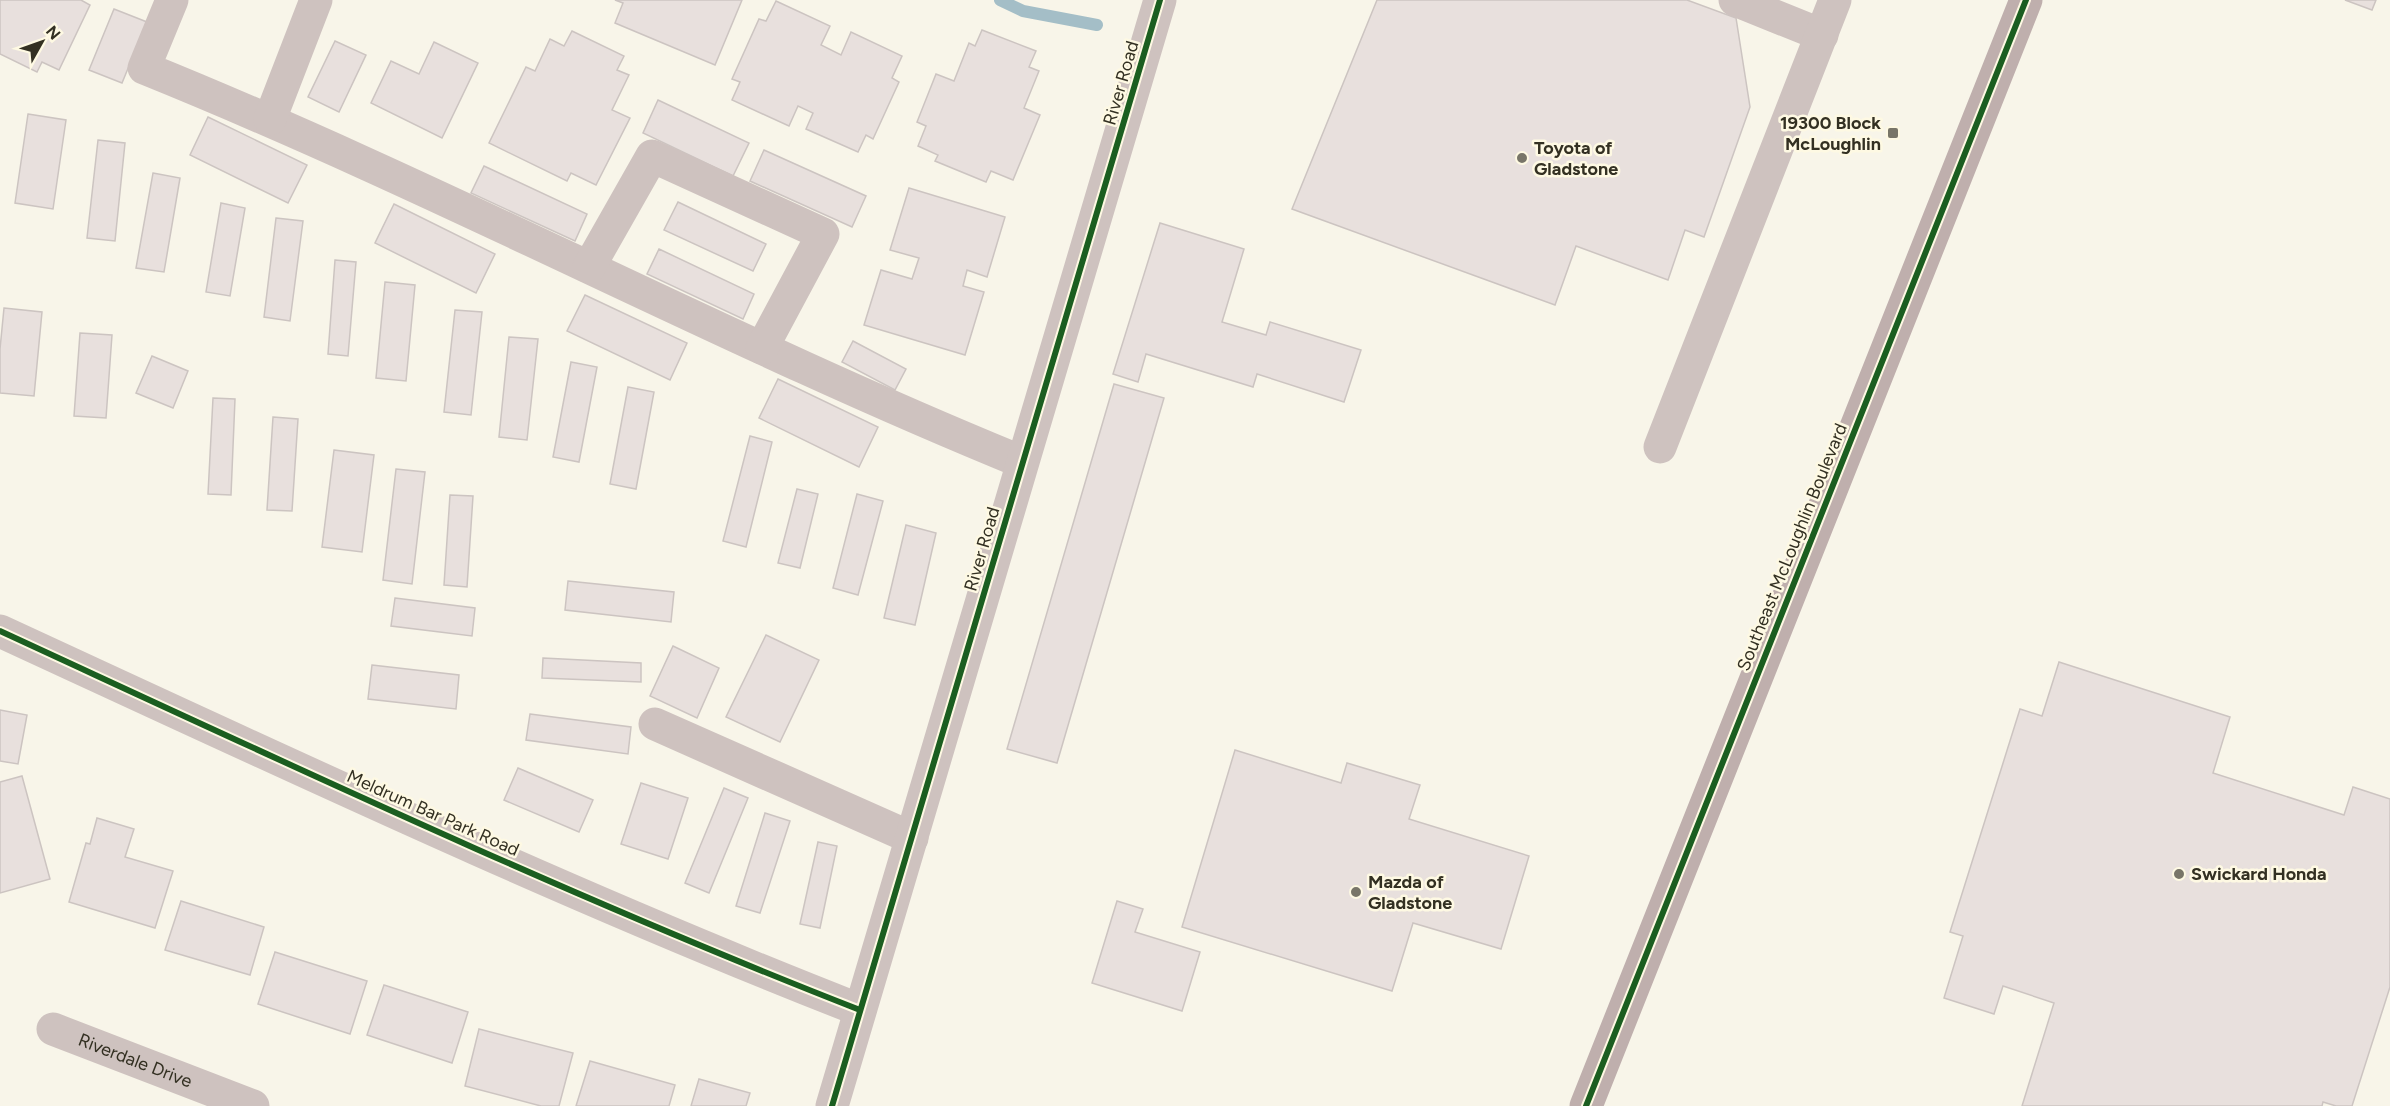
<svg xmlns="http://www.w3.org/2000/svg" width="2390" height="1106" font-family="Figtree,sans-serif">
<style>
.lines{fill:none;stroke-linecap:round;stroke-linejoin:round}
.stream{stroke:#a4bec7;stroke-width:12}
.building{fill:#e8e0dd;stroke:#ccc4c1;stroke-width:1.5}
.minor{stroke:#cec2bf;stroke-width:33}
.major{stroke:#bfafad;stroke-width:33}
.cycleway-casing{stroke:#fef9e3;stroke-width:10}
.cycleway{stroke:#1b5e20;stroke-width:6}
.poi-dot{fill:#787568;stroke:#fef9e3;stroke-width:2}
.labels{text-anchor:middle;stroke-width:5;stroke-linejoin:round;paint-order:stroke}
.street-label{font-size:18px;fill:#333022;stroke:#fef9e3}
.poi-label{font-size:18px;font-weight:bold;fill:#333022;stroke:#fef9e3;text-anchor:start}
</style>
<rect width="100%" height="100%" fill="#f8f5e9"/>
<g class="lines">
<path class="stream" d="M1000,0L1023,11L1097,25"/>
</g>
<g class="building">
<path d="M0,0H81L90,5L59,70L42,62L37,72L0,54Z"/>
<path d="M615,0H742L715,65L615,23L623,3Z"/>
<path d="M1377,0H1687L1736,18L1750,107L1704,237L1685,230L1668,280L1576,246L1555,305L1292,209Z"/>
<path d="M2345,0H2376L2372,10Z"/>
<path d="M776,1L830,26L821,45L841,55L851,32L902,56L892,78L899,82L873,139L866,135L858,152L806,129L813,113L798,106L789,126L732,100L740,82L732,79L759,19L766,21Z"/>
<path d="M114,9L147,22L122,83L89,70Z"/>
<path d="M982,30L1036,51L1029,67L1039,71L1024,108L1040,115L1013,180L991,171L986,182L935,161L938,155L918,146L926,126L917,122L936,74L954,81L969,43L975,46Z"/>
<path d="M572,31L624,56L617,70L629,75L612,110L630,118L596,185L571,173L567,181L489,143L526,67L535,71L550,39L564,46Z"/>
<path d="M335,41L366,55L339,112L308,97Z"/>
<path d="M434,42L478,63L442,138L371,103L391,61L419,74Z"/>
<path d="M658,100L749,143L733,176L643,133Z"/>
<path d="M28,114L66,120L53,209L15,203Z"/>
<path d="M208,117L307,165L288,203L190,155Z"/>
<path d="M98,140L125,143L115,241L87,238Z"/>
<path d="M764,150L866,196L852,227L750,181Z"/>
<path d="M484,166L587,214L575,241L471,193Z"/>
<path d="M153,173L180,178L164,272L136,268Z"/>
<path d="M909,188L1005,217L987,277L967,270L963,286L984,292L965,355L864,325L881,270L912,279L919,258L890,250Z"/>
<path d="M678,202L766,244L753,271L664,230Z"/>
<path d="M221,203L245,208L230,296L206,292Z"/>
<path d="M394,204L495,254L476,293L375,243Z"/>
<path d="M276,218L303,221L290,321L264,317Z"/>
<path d="M1160,223L1244,249L1222,322L1266,335L1270,322L1361,350L1344,402L1257,374L1253,387L1146,354L1138,382L1113,374Z"/>
<path d="M659,249L754,294L743,319L647,274Z"/>
<path d="M335,260L356,262L348,356L328,354Z"/>
<path d="M385,282L415,285L406,381L376,378Z"/>
<path d="M585,295L687,343L670,380L567,331Z"/>
<path d="M4,308L42,312L34,396L0,393V349Z"/>
<path d="M455,310L482,312L471,415L444,412Z"/>
<path d="M80,333L112,335L106,418L74,416Z"/>
<path d="M509,337L538,339L527,440L499,437Z"/>
<path d="M853,341L906,369L895,390L842,362Z"/>
<path d="M152,356L188,371L173,408L136,393Z"/>
<path d="M571,362L597,367L579,462L553,457Z"/>
<path d="M778,379L878,427L859,467L759,418Z"/>
<path d="M1114,384L1164,398L1057,763L1007,749Z"/>
<path d="M628,387L654,392L636,489L610,484Z"/>
<path d="M213,398L235,399L231,495L208,494Z"/>
<path d="M273,417L298,419L292,511L267,510Z"/>
<path d="M750,436L772,442L746,547L723,541Z"/>
<path d="M334,450L374,455L362,552L322,547Z"/>
<path d="M396,469L425,472L412,584L383,580Z"/>
<path d="M797,489L818,494L800,568L778,563Z"/>
<path d="M857,494L883,501L858,595L833,588Z"/>
<path d="M450,495L473,496L467,587L444,585Z"/>
<path d="M906,525L936,533L915,625L884,618Z"/>
<path d="M568,581L674,592L671,622L565,610Z"/>
<path d="M395,598L475,608L472,636L391,626Z"/>
<path d="M766,635L819,660L780,742L726,717Z"/>
<path d="M673,646L719,668L697,718L650,696Z"/>
<path d="M543,658L641,663V682L542,678Z"/>
<path d="M2059,662L2230,717L2213,773L2344,815L2353,787L2390,799V987L2352,1106H2336L2323,1102L2322,1106H2022L2054,1003L2003,986L1994,1014L1944,998L1963,936L1950,932L2020,709L2042,716Z"/>
<path d="M372,665L459,675L456,709L368,699Z"/>
<path d="M0,710L27,715L18,764L0,761Z"/>
<path d="M530,714L631,727L628,754L526,740Z"/>
<path d="M1235,750L1341,783L1347,763L1420,785L1409,819L1529,856L1501,949L1413,923L1392,991L1182,927Z"/>
<path d="M518,768L593,800L579,832L504,800Z"/>
<path d="M22,776L50,879L0,893V782Z"/>
<path d="M641,783L688,798L668,859L621,844Z"/>
<path d="M724,788L748,798L709,893L685,883Z"/>
<path d="M765,813L790,821L760,913L736,906Z"/>
<path d="M97,818L134,829L125,857L173,871L155,928L69,902L86,843L90,844Z"/>
<path d="M818,842L837,846L820,928L800,924Z"/>
<path d="M181,901L264,927L250,975L165,950Z"/>
<path d="M1117,901L1143,909L1135,932L1200,952L1182,1011L1092,983Z"/>
<path d="M275,952L367,981L350,1034L258,1004Z"/>
<path d="M384,985L468,1012L452,1063L367,1035Z"/>
<path d="M479,1029L573,1053L559,1106H541L465,1086Z"/>
<path d="M590,1061L675,1085L669,1106H576Z"/>
<path d="M699,1079L750,1093L746,1106H691Z"/>
</g>
<g class="lines">
<g class="minor">
<path d="M172,0L144,68C441,188 725,341 1022,462"/>
<path d="M1735,0L1822,35"/>
<path d="M270,119L316,0"/>
<path d="M589,267L652,156L823,234L762,348"/>
<path d="M1660,447L1835,0"/>
<path d="M0,631C284,762 568,896 860,1010"/>
<path d="M655,724L912,838"/>
<path id="s1" d="M53,1029L253,1106"/>
<path d="M832,1106L1160,0"/>
</g>
<path class="major" d="M1586,1106L2026,0"/>
<g class="cycleway-casing">
<g id="cycleway">
<path d="M0,631C284,762 568,896 860,1010"/>
<path d="M832,1106L1160,0"/>
<path d="M1586,1106L2026,0"/>
</g>
</g>
<use href="#cycleway" class="cycleway"/>
</g>
<g class="poi-dot">
<rect x="1887" y="127" width="12" height="12" rx="3"/>
<circle cx="1522" cy="158" r="6"/>
<circle cx="2179" cy="874" r="6"/>
<circle cx="1356" cy="892" r="6"/>
</g>
<g class="labels">
<g class="street-label">
<text transform="translate(1121 83) rotate(-74)" y="6">River Road</text>
<text transform="translate(1792 547) rotate(-68)" y="6">Southeast McLoughlin Boulevard</text>
<text transform="translate(982 549) rotate(-74)" y="6">River Road</text>
<text transform="translate(433 813) rotate(24)" y="6">Meldrum Bar Park Road</text>
<text dy="6" stroke="none"><textPath href="#s1" startOffset="88">Riverdale Drive</textPath></text>
</g>
<g class="poi-label">
<text x="1881" y="129" text-anchor="end">19300 Block<tspan x="1881" dy="21">McLoughlin</tspan></text>
<text x="1534" y="154">Toyota of<tspan x="1534" dy="21">Gladstone</tspan></text>
<text x="2191" y="880">Swickard Honda</text>
<text x="1368" y="888">Mazda of<tspan x="1368" dy="21">Gladstone</tspan></text>
</g>
</g>
<g transform="translate(42 42) rotate(50)" stroke="#fef9e3" stroke-width="4.5" paint-order="stroke">
<path d="M0-4.5L10 22L0 15L-10 22Z" fill="#333022"/>
<text y="-9" font-size="16" font-weight="bold" text-anchor="middle" fill="#333022">N</text>
</g>
</svg>
